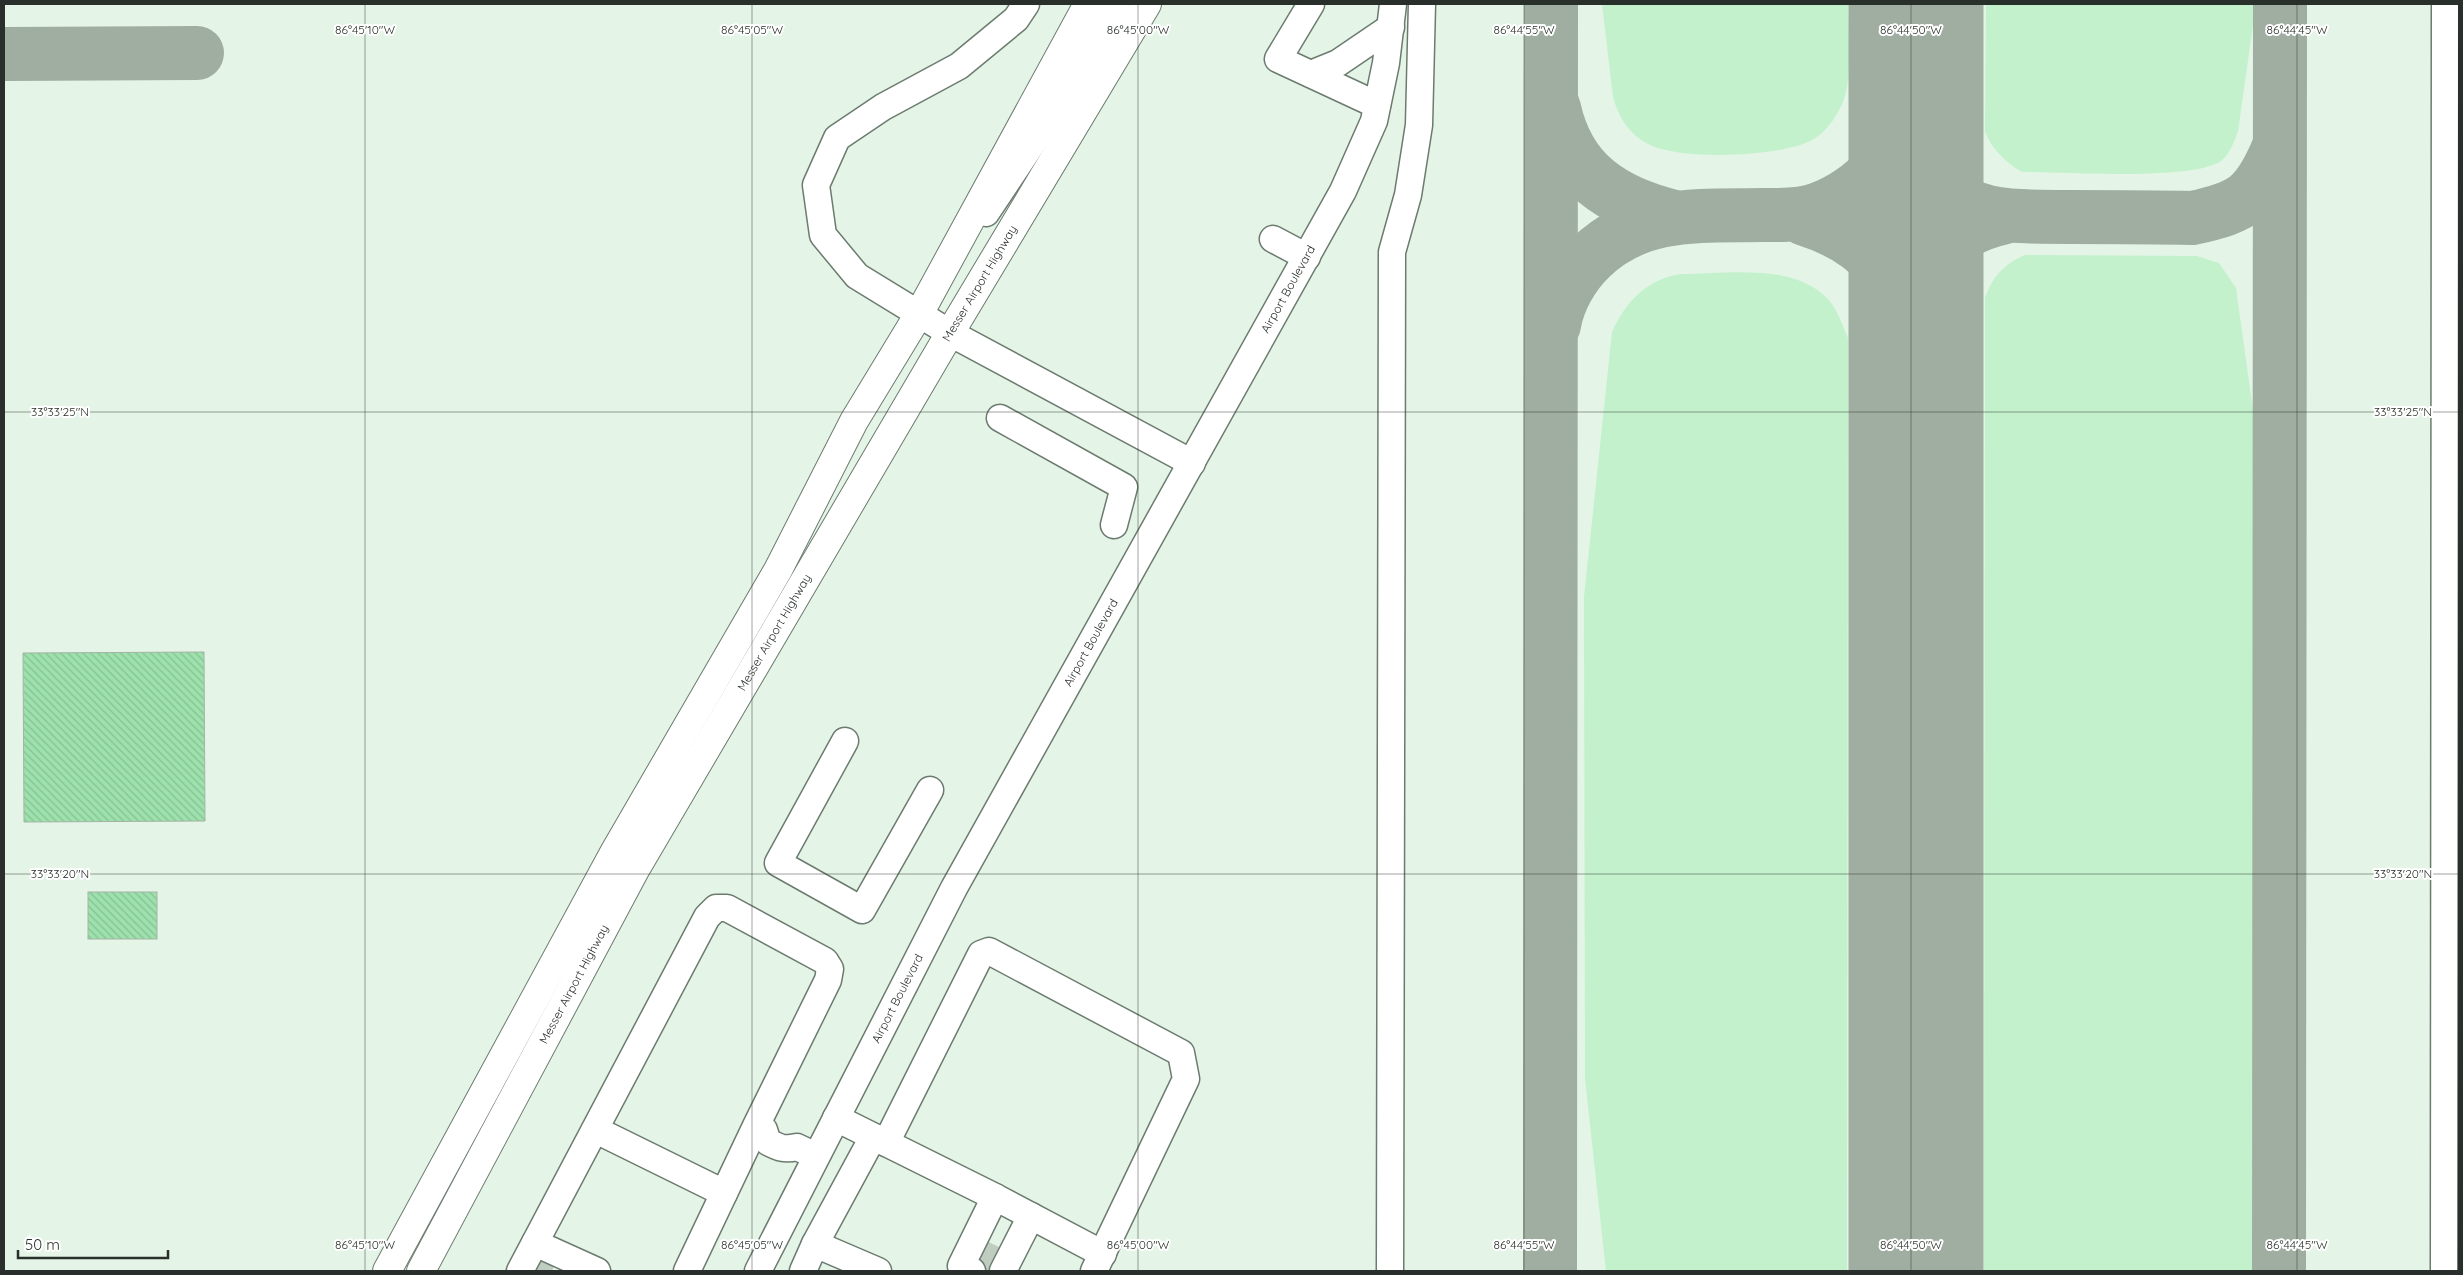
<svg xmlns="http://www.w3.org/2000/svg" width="2463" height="1275" font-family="Quicksand,sans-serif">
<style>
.grass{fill:#c2f1cb}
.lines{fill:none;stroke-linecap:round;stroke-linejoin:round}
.taxiway{stroke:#a0aea2;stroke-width:54}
.runway{stroke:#a0aea2;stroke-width:135}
.building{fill:url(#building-back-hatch);stroke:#a3b4a6}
.minor-tunnel{stroke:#bfcdc1;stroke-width:26;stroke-dasharray:26 13;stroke-linecap:butt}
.minor-casing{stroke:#6c7b6f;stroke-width:29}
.major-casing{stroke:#6c7b6f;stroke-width:30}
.minor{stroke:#fff;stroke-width:26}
.major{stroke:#fff;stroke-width:28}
.ticks{fill:none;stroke:#292f2a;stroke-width:1;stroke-opacity:0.45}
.labels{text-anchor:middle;stroke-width:4;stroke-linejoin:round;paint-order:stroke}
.street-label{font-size:12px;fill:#292f2a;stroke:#fff}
.ticks-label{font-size:12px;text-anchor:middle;fill:#292f2a;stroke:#fff;stroke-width:4;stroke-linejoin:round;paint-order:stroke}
</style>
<defs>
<pattern id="building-back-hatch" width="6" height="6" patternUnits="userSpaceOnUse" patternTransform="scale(1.25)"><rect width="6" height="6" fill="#9de1ac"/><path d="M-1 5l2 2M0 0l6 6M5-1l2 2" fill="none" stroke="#87c194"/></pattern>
</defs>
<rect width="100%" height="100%" fill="#e4f5e7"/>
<g class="grass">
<path d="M1602,4H1848C1848,35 1855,86 1838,112C1832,123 1823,134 1812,140C1781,157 1680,161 1648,144C1629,134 1619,118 1613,97Z"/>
<path d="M1986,4H2256L2238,131C2234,142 2230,154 2221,161C2192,181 2063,172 2022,172C2005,162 1993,150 1985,132Z"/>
<path d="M2025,255L2197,256L2219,263L2236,288L2257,439L2258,1209L2253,1271H1984L1985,298C1992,277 2004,264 2025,255Z"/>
<path d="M1682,274C1727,274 1791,263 1826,297C1837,308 1842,324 1848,338L1847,1271H1606L1585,1079L1584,597L1612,332C1626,301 1648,278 1682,274Z"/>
</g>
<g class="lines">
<g class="taxiway">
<path d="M4,54L197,53"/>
<path d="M1554,108C1568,174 1613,202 1674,217"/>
<path d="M1916,119C1936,218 1982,217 2070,217C2111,217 2151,217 2192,218C2245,207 2258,197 2279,147"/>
<path d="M1809,215L1995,217"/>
<path d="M1805,219C1872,240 1899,278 1916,343"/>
<path d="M1916,293C1935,251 1957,228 2002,218"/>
<path d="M1554,325C1558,300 1573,274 1591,257C1640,210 1700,216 1763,215C1781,215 1802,216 1819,209C1869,190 1894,154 1916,108"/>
<path d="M1550,1271L1551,4"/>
<path d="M2279,1271L2280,4"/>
</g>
<path class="runway" d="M1916,1271V4"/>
</g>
<g class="building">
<path d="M204,652L205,821L24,822L23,653Z"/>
<rect x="88" y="892" width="69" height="47"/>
</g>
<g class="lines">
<g class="minor-tunnel">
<path d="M973,1249L994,1259"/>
<path d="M536,1264L552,1271"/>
</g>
<g class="minor-casing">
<g id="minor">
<path d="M1026,4L1016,19L959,66L883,107L837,138L816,185L823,235L857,276L950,333L1192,463"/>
<path d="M1311,4L1278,59L1377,105"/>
<path d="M1311,74L1338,63L1391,27"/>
<path d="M986,213L1052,114L1117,4"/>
<path d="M1273,239L1307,257"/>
<path d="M1000,418L1124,487L1114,525"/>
<path d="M845,741L778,863L862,910L930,790"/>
<path d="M836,1118L995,1197L961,1266L972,1271"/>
<path d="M596,1130L724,1193"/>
<path d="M764,1130L768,1142C780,1148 784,1150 797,1147L816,1156"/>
<path d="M886,1143L981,954L989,951L1181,1053L1186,1079L1094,1271"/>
<path d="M995,1197L1103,1254"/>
<path d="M535,1243L597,1271"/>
<path d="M815,1244L873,1137"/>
<path d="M520,1271L707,917L716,908H727L825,961L830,969L828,980L756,1126L687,1271"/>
<path id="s1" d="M758,1271L954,888L1343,191L1374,121L1386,63L1393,4"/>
<path d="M803,1271L815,1244L878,1271"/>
<path d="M1003,1271L1031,1216"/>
<path d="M1390,1271L1392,252L1408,195L1419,125L1422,4"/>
<path d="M2444,1271L2445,4"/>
</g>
</g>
<g class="major-casing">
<g id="major">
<path d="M387,1271L615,851L778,570L854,421L919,314L1088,4"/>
<path id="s2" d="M421,1271L635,870L950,333L1147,4"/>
</g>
</g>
<use href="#minor" class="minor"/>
<use href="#major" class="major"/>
</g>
<path class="ticks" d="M365,4V1271M752,4V1271M1138,4V1271M1524,4V1271M1911,4V1271M2297,4V1271M4,412H2459M4,874H2459"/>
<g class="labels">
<g class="street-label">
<text dy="4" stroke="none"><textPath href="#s2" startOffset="1135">Messer Airport Highway</textPath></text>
<text dy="4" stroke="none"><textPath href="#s1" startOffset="1116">Airport Boulevard</textPath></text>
<text dy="4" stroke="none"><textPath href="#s2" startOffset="730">Messer Airport Highway</textPath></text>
<text dy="4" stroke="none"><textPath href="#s1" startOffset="711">Airport Boulevard</textPath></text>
<text dy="4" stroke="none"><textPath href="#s2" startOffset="325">Messer Airport Highway</textPath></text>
<text dy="4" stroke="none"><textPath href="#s1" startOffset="306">Airport Boulevard</textPath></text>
</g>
</g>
<g class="ticks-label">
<text x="365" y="34">86°45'10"W</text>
<text x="752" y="34">86°45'05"W</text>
<text x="1138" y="34">86°45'00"W</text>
<text x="1524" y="34">86°44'55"W</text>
<text x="1911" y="34">86°44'50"W</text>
<text x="2297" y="34">86°44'45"W</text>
<text x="60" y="416">33°33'25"N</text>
<text x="2403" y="416">33°33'25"N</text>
<text x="60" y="878">33°33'20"N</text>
<text x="2403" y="878">33°33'20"N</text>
<text x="365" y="1249">86°45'10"W</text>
<text x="752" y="1249">86°45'05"W</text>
<text x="1138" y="1249">86°45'00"W</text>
<text x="1524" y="1249">86°44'55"W</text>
<text x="1911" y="1249">86°44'50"W</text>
<text x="2297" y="1249">86°44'45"W</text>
</g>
<rect width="2463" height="1275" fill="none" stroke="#292f2a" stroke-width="10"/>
<path d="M18 1250v8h150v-8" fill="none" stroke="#292f2a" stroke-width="2.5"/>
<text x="25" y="1250" font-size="15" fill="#292f2a" stroke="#ffffff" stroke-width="4" paint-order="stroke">50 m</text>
</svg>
